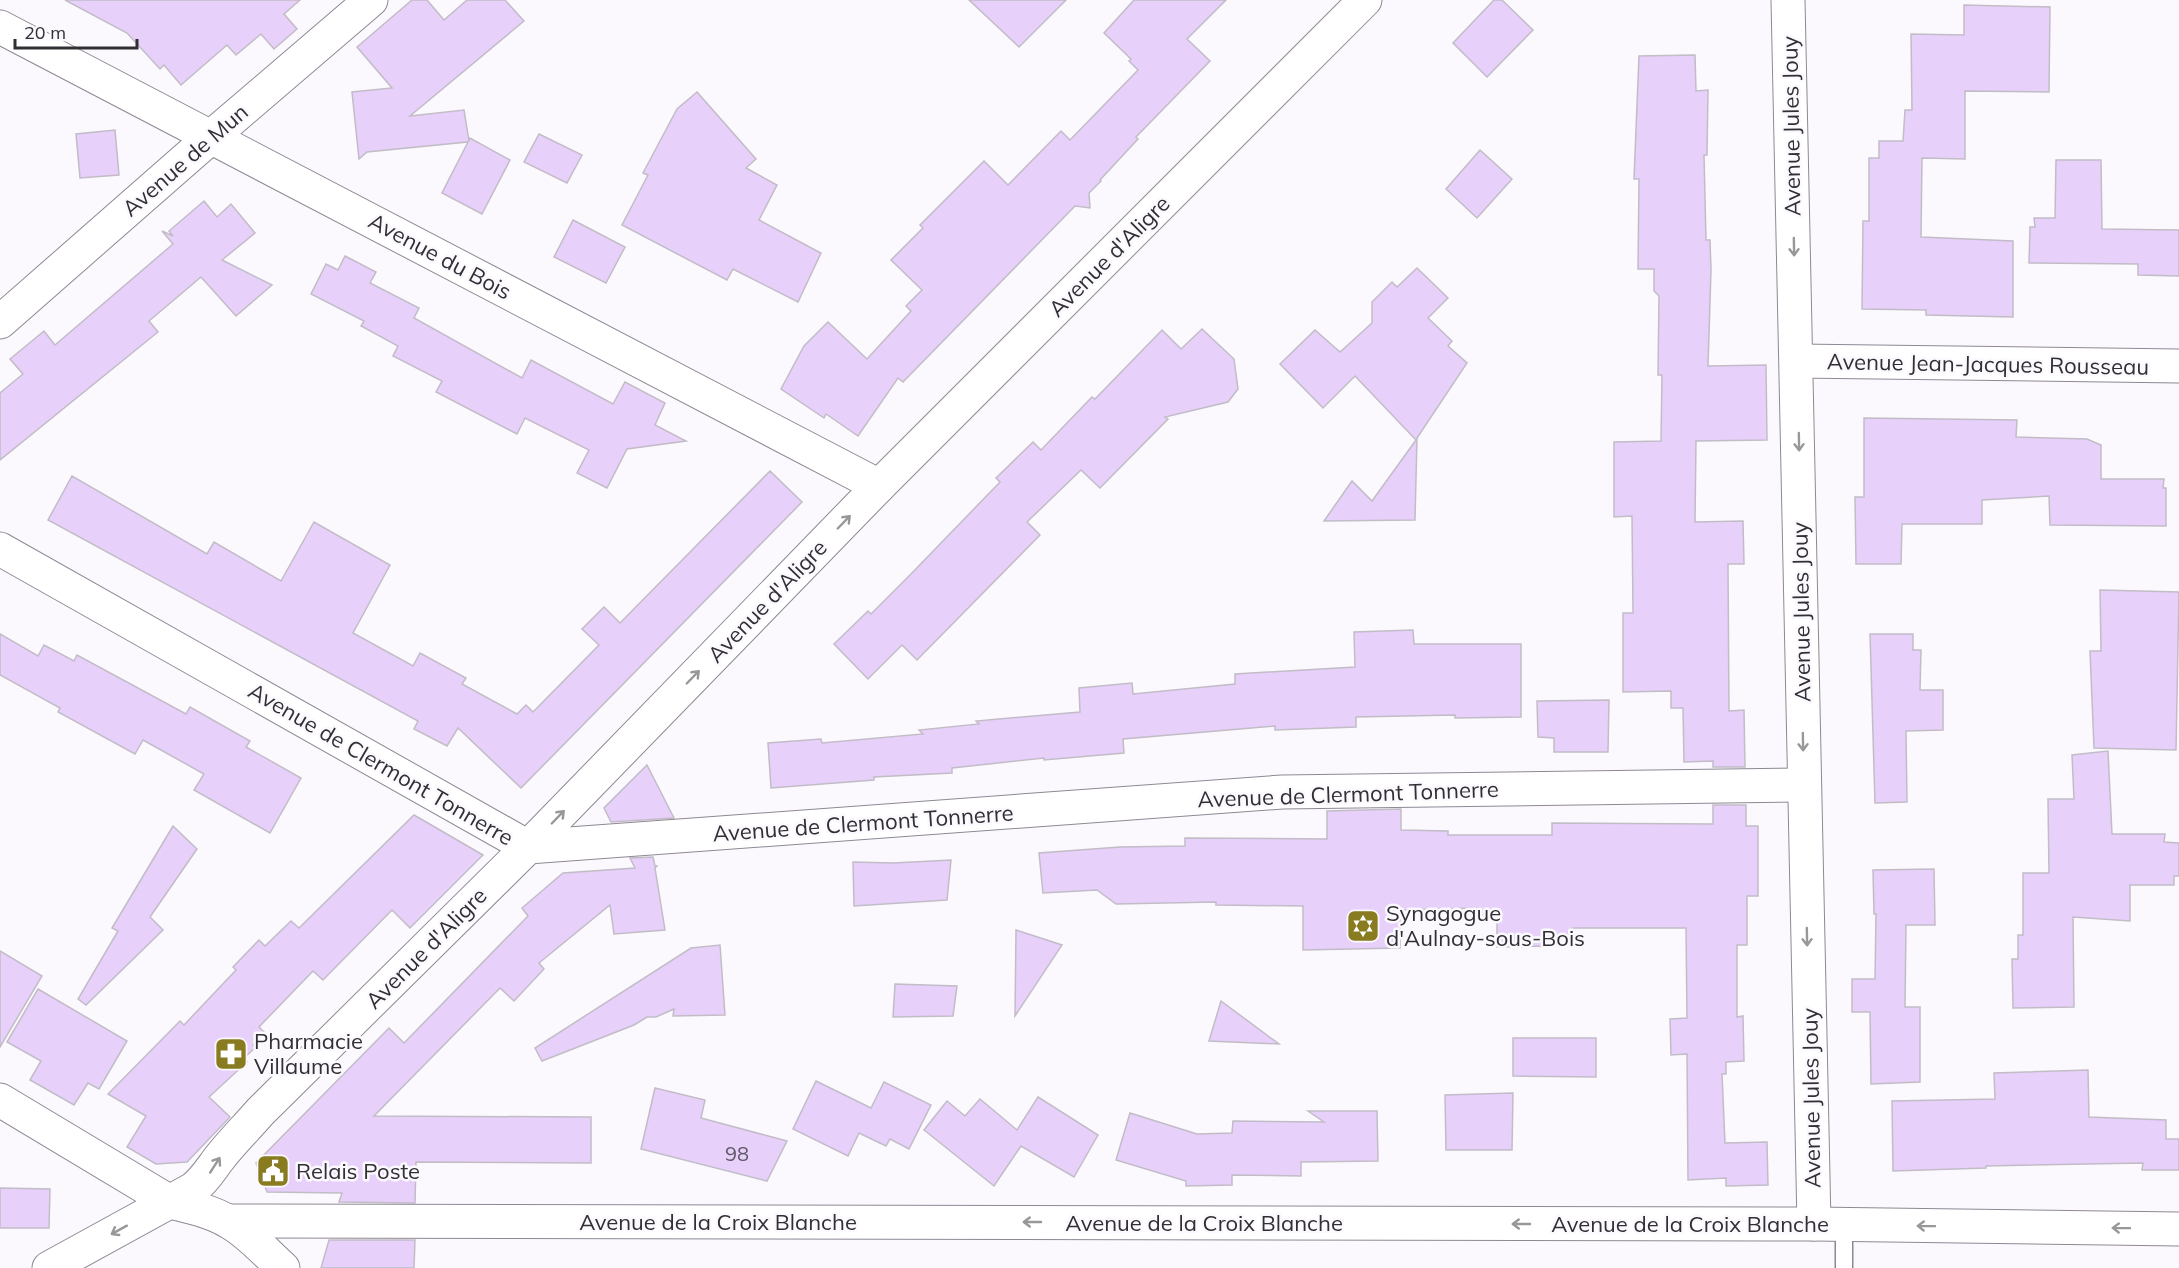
<svg xmlns="http://www.w3.org/2000/svg" width="2179" height="1268" font-family="Mulish,sans-serif">
<style>
.building{fill:#e7d0fa;stroke:#c2bcc7;stroke-width:1.5}
.lines{fill:none;stroke-linecap:round;stroke-linejoin:round}
.lane-casing{stroke:#8e8893;stroke-width:19}
.street-casing{stroke:#8e8893;stroke-width:35}
.secondary-casing{stroke:#8e8893;stroke-width:35}
.lane{stroke:#fff;stroke-width:16}
.street{stroke:#fff;stroke-width:33}
.secondary{stroke:#fff;stroke-width:33}
.oneway{stroke:#989799}
.labels{text-anchor:middle;stroke-width:5;stroke-linejoin:round;paint-order:stroke}
.number-label{font-size:20px;fill:#5e5765}
.street-label{font-size:22px;fill:#312f33;stroke:#fbf9fe}
.poi-label{font-size:22px;fill:#312f33;stroke:#fbf9fe;text-anchor:start}
</style>
<rect width="100%" height="100%" fill="#fbf9fe"/>
<g class="building">
<path d="M65,0H300L284,14L297,29L274,49L261,34L236,55L227,45L181,85L164,65L160,69L127,33Z"/>
<path d="M412,0H427L444,20L467,0H505L524,21L410,116L464,110L469,141L470,138L510,160L482,214L442,193L468,142L367,152L359,159L352,92L392,88L357,47Z"/>
<path d="M969,0H1066L1019,47Z"/>
<path d="M1134,0H1226L1187,39L1210,61L1136,137L1138,139L1100,180L1101,181L1089,193L1090,208L1075,206L903,382L898,378L858,436L826,414L824,418L781,389L804,346L828,322L867,359L911,311L906,306L922,290L891,260L923,228L920,225L984,161L1008,185L1061,131L1070,140L1138,70L1129,61L1131,59L1104,33Z"/>
<path d="M1494,0H1502L1533,30L1487,77L1453,43Z"/>
<path d="M1964,5L2050,7L2049,92L1965,91V159L1922,158L1921,237L2013,241V317L1926,315V310L1862,309L1863,221H1869V158H1879V141H1903L1905,110H1912L1911,34L1964,35Z"/>
<path d="M1695,55L1696,91L1708,90L1707,155H1704L1706,240H1710L1711,270L1708,366L1766,365L1767,440L1696,441L1695,522L1743,521L1744,564H1728L1729,711L1744,710L1745,767H1713V761L1684,762L1683,708H1671V691L1623,692V613H1633L1632,516L1614,517V442L1661,441L1662,375H1658L1659,296L1654,291V269H1638L1639,179H1634L1639,56Z"/>
<path d="M697,92L756,159L746,168L777,185L759,220L821,253L798,302L733,269L727,280L622,225L648,175L643,173L677,109Z"/>
<path d="M115,130L119,175L80,178L76,134Z"/>
<path d="M539,134L582,155L567,183L524,162Z"/>
<path d="M1480,150L1512,179L1477,218L1446,189Z"/>
<path d="M2056,160H2101L2102,229L2179,230V276L2138,275V264L2029,263L2030,227H2035L2034,218H2055Z"/>
<path d="M204,201L217,217L231,204L255,233L222,260L272,285L236,316L201,277L149,321L158,332L0,460V393L23,374L10,359L44,331L55,345L173,244L162,231L173,236L169,231Z"/>
<path d="M573,220L625,247L606,283L554,257Z"/>
<path d="M345,256L376,272L370,283L419,308L414,318L522,378L531,360L613,404L625,382L665,403L655,425L686,441L627,449L607,488L577,473L589,450L525,418L517,434L436,392L442,381L393,356L398,346L361,326L364,321L311,294L326,264L338,270Z"/>
<path d="M1417,268L1448,298L1428,318L1452,341L1448,346L1467,363L1417,438L1415,520L1324,521L1352,481L1372,501L1416,440L1355,376L1323,408L1280,364L1315,330L1340,352L1372,323V302L1392,282L1397,287Z"/>
<path d="M1202,329L1234,359L1238,389L1228,402L1165,417L1168,419L1100,488L1081,470L1027,522L1040,535L917,660L902,645L868,679L834,644L868,611L871,614L910,575L1000,482L996,478L1033,442L1041,450L1092,397L1095,399L1162,330L1181,349Z"/>
<path d="M1864,418L2017,420L2016,437L2087,439L2101,445V479H2164L2163,488H2166V526L2050,525L2049,496L1982,500V524H1902L1901,564H1856L1855,497H1864Z"/>
<path d="M770,471L802,502L521,788L458,728L447,746L414,729L418,721L48,520L72,476L207,554L214,542L281,581L314,522L390,565L353,633L413,666L420,653L466,678L462,684L517,714L526,705L533,712L599,645L582,629L604,607L620,623Z"/>
<path d="M2100,590L2179,592L2176,750L2094,748L2090,651H2101Z"/>
<path d="M1413,630L1414,644H1521V717L1455,718V715L1356,717V727L1275,730V726L1123,739L1124,753L1044,760V758L952,768V773L874,777V780L771,788L768,743L821,739L822,743L923,734L919,730L979,724L976,721L1080,712L1079,688L1132,683L1133,694L1235,684V674L1355,667L1354,632Z"/>
<path d="M0,634L38,656L44,645L74,661L77,655L186,714L190,707L250,741L246,747L301,778L270,833L194,790L204,774L143,740L135,754L58,712L60,708L0,675Z"/>
<path d="M1870,634H1913V650H1921L1920,690H1943V730L1906,731L1907,802L1875,803Z"/>
<path d="M1609,700L1608,752H1554V738L1538,737L1537,701Z"/>
<path d="M2108,751L2112,834H2165L2164,842L2179,843V876H2174V885H2130V921L2073,917L2074,1007L2013,1008L2012,959H2018V935H2023V873H2049L2048,799H2074L2072,755Z"/>
<path d="M647,765L674,818L611,822L604,808Z"/>
<path d="M1713,805H1746V826H1758V896H1747V945H1737V1017L1743,1016L1744,1061L1726,1062V1074H1722L1725,1143L1767,1142L1768,1185L1726,1186V1178L1688,1180L1687,1054L1671,1055L1670,1019L1687,1018L1686,928H1573V934L1551,935V946L1497,947V915H1479V908L1400,910V948L1303,950V906L1216,905V902L1116,904L1097,890L1043,893L1039,853L1120,847L1185,846V838L1327,839V811L1401,809V830L1448,831V835H1552V823L1713,824Z"/>
<path d="M414,815L483,855L410,928L392,910L323,980L313,971L259,1027L264,1032L253,1045L255,1048L244,1058L247,1062L209,1097L230,1117L187,1162L156,1164L127,1147L146,1116L108,1094L180,1021L184,1025L236,970L233,967L259,940L265,946L291,921L299,928Z"/>
<path d="M173,826L197,849L150,917L163,930L86,1005L78,999L118,931L112,928Z"/>
<path d="M653,857L655,866H657L655,868L665,930L614,934L610,905L539,963L544,969L514,1001L500,988L374,1116L591,1117V1163L416,1162L415,1203L339,1202L342,1193L267,1192L256,1163L389,1028L404,1043L528,916L522,908L563,873L635,868L630,858Z"/>
<path d="M951,860L947,900L854,906L853,862L893,863Z"/>
<path d="M1934,869L1935,925H1906L1905,1007H1920V1082L1871,1084L1870,1012H1852V979H1875L1876,914H1874L1873,870Z"/>
<path d="M1016,930L1062,945L1015,1016Z"/>
<path d="M720,945L725,1015L673,1016L674,1009L656,1017H647L634,1025L542,1061L535,1048L691,948Z"/>
<path d="M0,951L42,976L0,1047Z"/>
<path d="M895,984L957,986L953,1016L893,1017Z"/>
<path d="M38,989L127,1041L99,1089L88,1083L74,1105L30,1080L41,1061L7,1042Z"/>
<path d="M1221,1001L1279,1044L1209,1041Z"/>
<path d="M1513,1038H1596V1077L1513,1076Z"/>
<path d="M2088,1070L2089,1117L2166,1120V1139H2179V1170H2142L2143,1163L1986,1166V1168L1893,1171L1892,1101L1995,1099L1994,1073Z"/>
<path d="M816,1081L871,1108L884,1082L931,1105L909,1149L890,1139L886,1146L859,1133L848,1156L793,1129Z"/>
<path d="M655,1088L705,1100L701,1118L787,1141L767,1181L641,1149Z"/>
<path d="M1513,1093L1512,1150H1446L1445,1095Z"/>
<path d="M1038,1097L1098,1135L1074,1177L1021,1146L994,1186L924,1130L947,1101L965,1116L980,1099L1017,1130Z"/>
<path d="M1308,1111H1377L1378,1161L1301,1162V1176L1232,1175V1185L1186,1186V1181L1116,1160L1130,1113L1197,1134L1232,1133L1233,1121L1324,1122Z"/>
<path d="M0,1188L50,1189L49,1228H0Z"/>
<path d="M329,1240H415L414,1268H321Z"/>
</g>
<g class="lines">
<g class="lane-casing">
<path id="lane" d="M1844,1268V1225"/>
</g>
<g class="street-casing">
<g id="street">
<path d="M1788,0L1814,1224"/>
<path d="M0,27L879,486"/>
<path d="M0,322L211,137L371,0"/>
<path d="M1797,361L2179,366"/>
<path d="M0,549L528,847L1282,792L1804,785"/>
<path d="M228,1221L1814,1224L2179,1229"/>
<path d="M49,1268L193,1189C206,1179 212,1167 221,1156C233,1141 247,1127 260,1112L528,847L879,486L1365,0"/>
</g>
</g>
<g class="secondary-casing">
<path id="secondary" d="M0,1100L170,1202C190,1207 211,1211 229,1222C249,1233 266,1253 283,1268"/>
</g>
<use href="#lane" class="lane"/>
<use href="#street" class="street"/>
<use href="#secondary" class="secondary"/>
</g>
<defs><path id="oneway-shaft" d="M-6 0H5M1.5-3L5.5 0L1.5 3" fill="none" stroke-width="1.6" stroke-linecap="round" stroke-linejoin="round" transform="scale(1.5)"/></defs>
<g class="oneway">
<use href="#oneway-shaft" transform="translate(1794 247) rotate(89)"/>
<use href="#oneway-shaft" transform="translate(1799 442) rotate(89)"/>
<use href="#oneway-shaft" transform="translate(844 522) rotate(-46)"/>
<use href="#oneway-shaft" transform="translate(693 677) rotate(-46)"/>
<use href="#oneway-shaft" transform="translate(1803 742) rotate(89)"/>
<use href="#oneway-shaft" transform="translate(558 817) rotate(-46)"/>
<use href="#oneway-shaft" transform="translate(1807 937) rotate(89)"/>
<use href="#oneway-shaft" transform="translate(215 1165) rotate(-57)"/>
<use href="#oneway-shaft" transform="translate(1032 1222) rotate(-180)"/>
<use href="#oneway-shaft" transform="translate(1521 1224) rotate(-180)"/>
<use href="#oneway-shaft" transform="translate(1926 1226) rotate(-179)"/>
<use href="#oneway-shaft" transform="translate(2121 1228) rotate(-179)"/>
<use href="#oneway-shaft" transform="translate(119 1230) rotate(151)"/>
</g>
<defs>
<g id="synagogue-square" transform="scale(1.725)"><rect x="-9" y="-9" width="18" height="18" rx="4" fill="#897b20" stroke="#fbf9fe"/><path d="M0-6.5L5.6 3.2H-5.6ZM0 6.5L5.6-3.2H-5.6Z" fill="#fff"/></g>
<g id="pharmacy-square" transform="scale(1.725)"><rect x="-9" y="-9" width="18" height="18" rx="4" fill="#897b20" stroke="#fbf9fe"/><path d="M-2-6h4v4h4v4h-4v4h-4v-4h-4v-4h4Z" fill="#fff"/></g>
<g id="civic-square" transform="scale(1.725)"><rect x="-9" y="-9" width="18" height="18" rx="4" fill="#897b20" stroke="#fbf9fe"/><path d="M-.6-6.5H3V-4.5H.6V-3L4-1V1h2V6H-6V1h2V-1L-.6-3ZM-1.2 2.5V6h2.4V2.5Z" fill="#fff"/></g>
</defs>
<g fill-rule="evenodd">
<use href="#synagogue-square" x="1363" y="926"/>
<use href="#pharmacy-square" x="231" y="1054"/>
<use href="#civic-square" x="273" y="1171"/>
</g>
<g class="labels">
<g class="number-label">
<text x="737" y="1161">98</text>
</g>
<g class="street-label">
<text transform="translate(1791 126) rotate(-91)" y="8">Avenue Jules Jouy</text>
<text transform="translate(185 160) rotate(-41)" y="8">Avenue de Mun</text>
<text transform="translate(440 256) rotate(28)" y="8">Avenue du Bois</text>
<text transform="translate(1109 256) rotate(-45)" y="8">Avenue d'Aligre</text>
<text transform="translate(1988 364) rotate(1)" y="8">Avenue Jean-Jacques Rousseau</text>
<text transform="translate(767 601) rotate(-46)" y="8">Avenue d'Aligre</text>
<text transform="translate(1801 612) rotate(-91)" y="8">Avenue Jules Jouy</text>
<text transform="translate(381 764) rotate(30)" y="8">Avenue de Clermont Tonnerre</text>
<text transform="translate(1348 794) rotate(-2)" y="8">Avenue de Clermont Tonnerre</text>
<text transform="translate(863 823) rotate(-4)" y="8">Avenue de Clermont Tonnerre</text>
<text transform="translate(426 948) rotate(-45)" y="8">Avenue d'Aligre</text>
<text transform="translate(1811 1098) rotate(-91)" y="8">Avenue Jules Jouy</text>
<text x="718" y="1230">Avenue de la Croix Blanche</text>
<text x="1204" y="1231">Avenue de la Croix Blanche</text>
<text x="1690" y="1232">Avenue de la Croix Blanche</text>
</g>
<g class="poi-label">
<text x="1386" y="921">Synagogue<tspan x="1386" dy="25">d'Aulnay-sous-Bois</tspan></text>
<text x="254" y="1049">Pharmacie<tspan x="254" dy="25">Villaume</tspan></text>
<text x="296" y="1179">Relais Poste</text>
</g>
</g>
<path d="M15 39v9h122v-9" fill="none" stroke="#312f33" stroke-width="3"/>
<text x="24" y="39" font-size="18" fill="#312f33" stroke="#fbf9fe" stroke-width="4.5" paint-order="stroke">20 m</text>
</svg>
